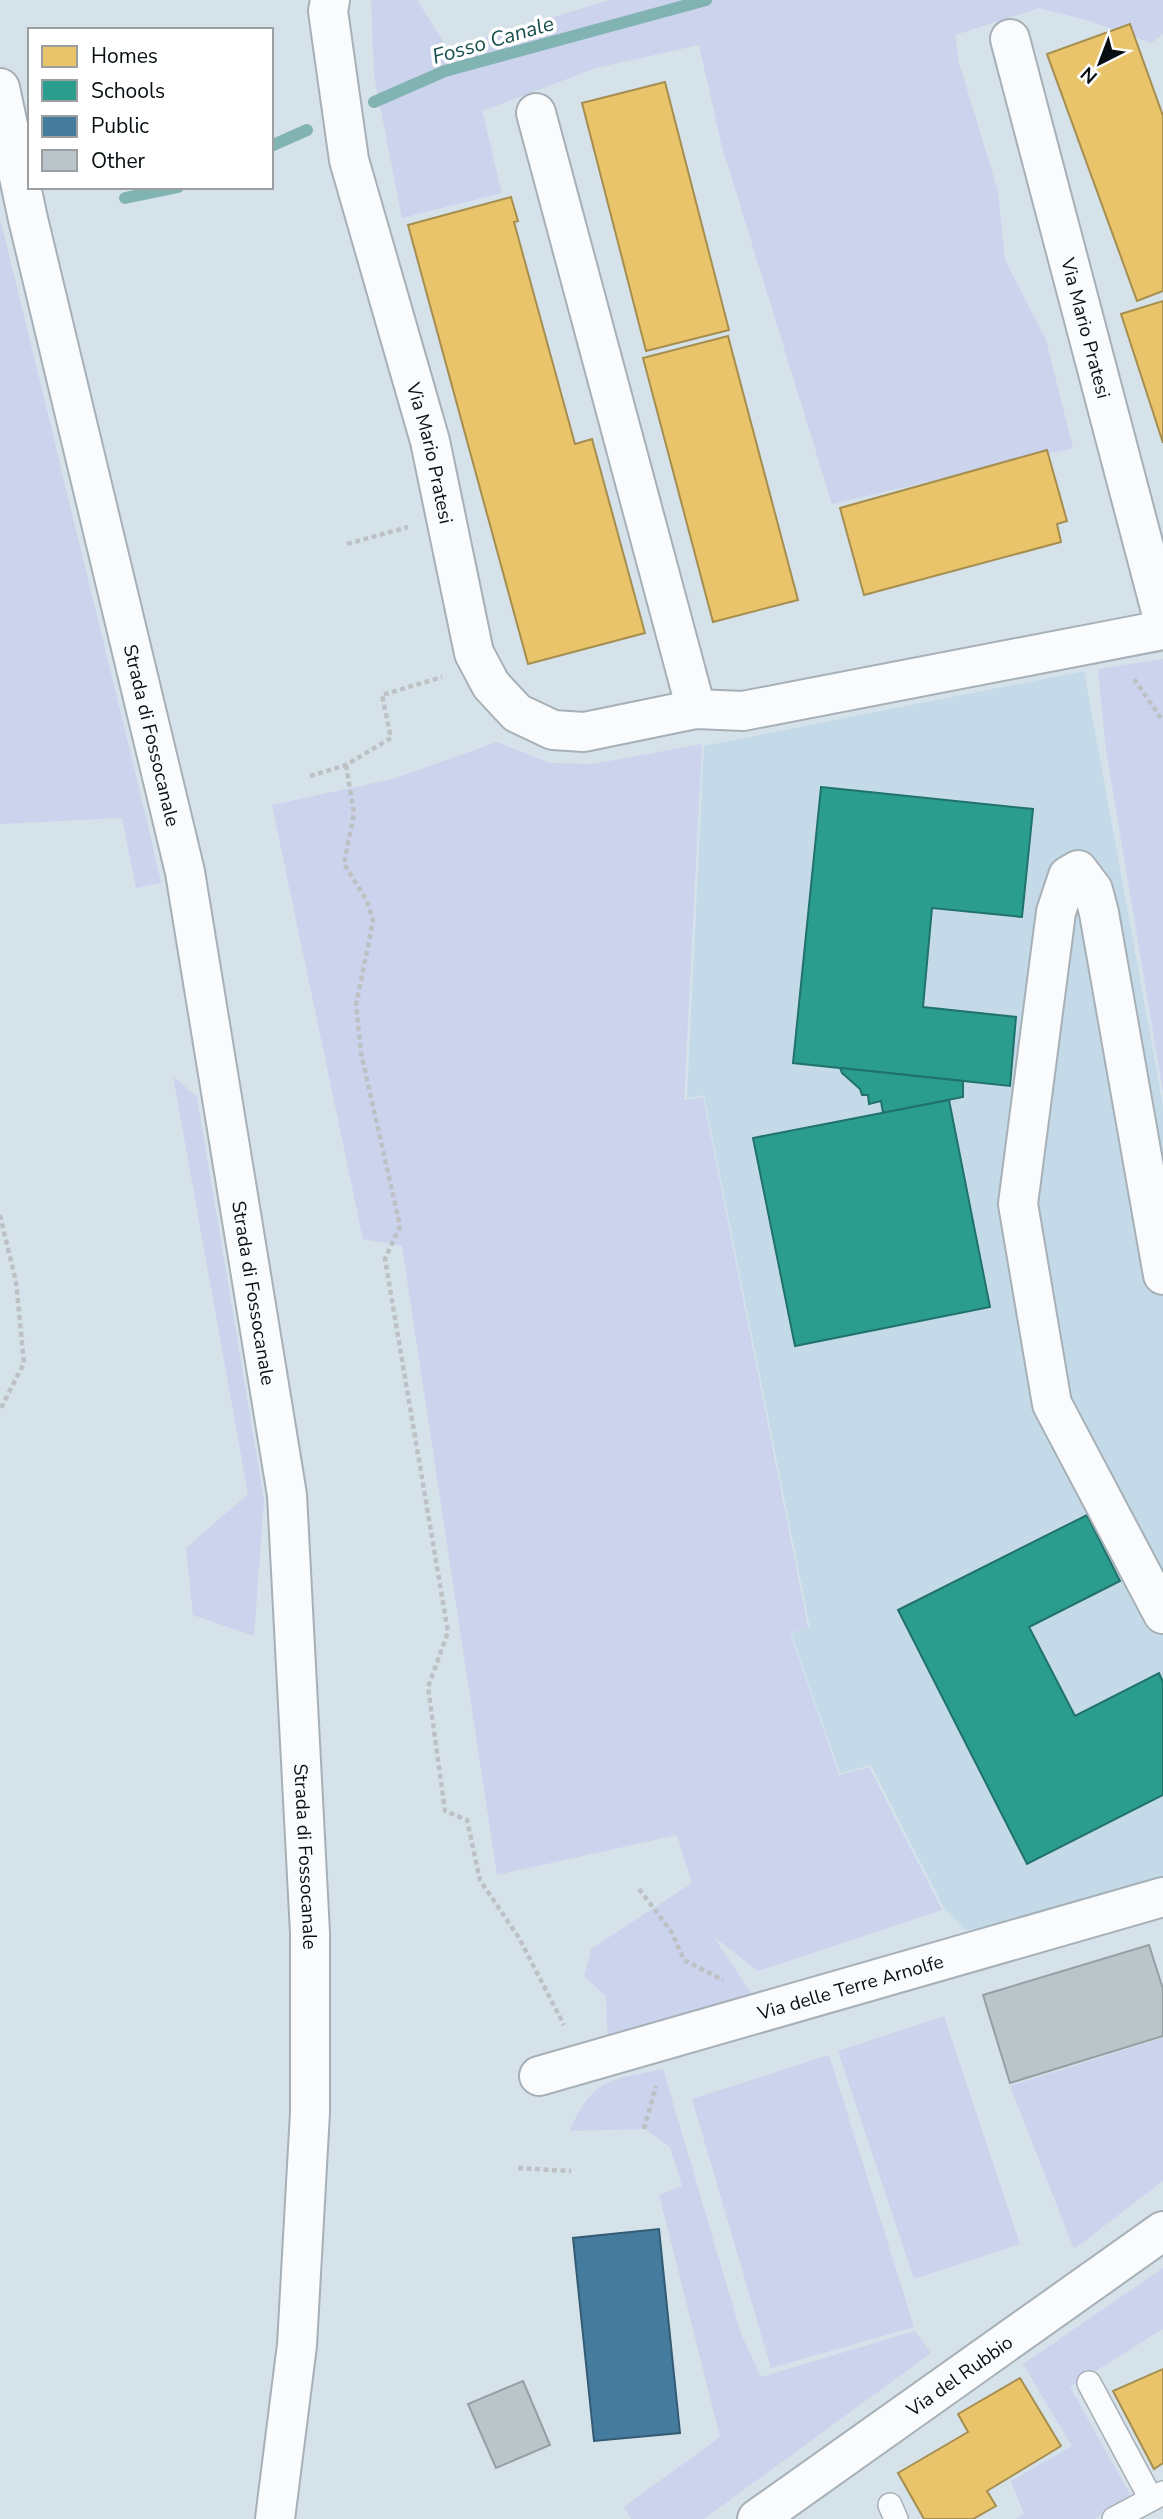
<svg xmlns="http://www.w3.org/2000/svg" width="1163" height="2519" font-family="'Nunito Sans',sans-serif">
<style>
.built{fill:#c4dae8}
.green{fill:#cbd3ed}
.homes{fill:#e9c46a;stroke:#a58e50;stroke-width:2}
.schools{fill:#2a9d8f;stroke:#20726a;stroke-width:2}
.public{fill:#457b9d;stroke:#325b74;stroke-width:2}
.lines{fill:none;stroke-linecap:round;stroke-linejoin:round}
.stream{stroke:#82b3b3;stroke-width:12}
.building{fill:#bac4c9;stroke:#959fa4;stroke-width:2}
.lane-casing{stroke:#a6b0b6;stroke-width:26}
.street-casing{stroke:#a6b0b6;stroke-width:42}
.path{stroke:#bec1c4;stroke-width:4.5;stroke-dasharray:5 3.5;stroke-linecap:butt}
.lane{stroke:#f9fbfc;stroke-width:23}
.street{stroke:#f9fbfc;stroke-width:38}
.labels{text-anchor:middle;stroke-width:7;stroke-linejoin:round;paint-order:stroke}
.street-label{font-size:19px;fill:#070f13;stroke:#fff}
.water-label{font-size:21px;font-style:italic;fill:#17504e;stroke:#fff}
</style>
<rect width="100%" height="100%" fill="#d5e2ea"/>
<path class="built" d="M1084,671L1163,1106V1880L1003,1928L966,1930L944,1908L871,1765L840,1773L791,1633L810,1627L704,1095L687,1098L704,746Z"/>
<g class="green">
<path d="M371,0H417L448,49L610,0H1163V34L1151,43L1087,20L1039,8L955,35L959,63L998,191L1005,260L1046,340L1073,448L832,504L721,143L699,45L596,68L482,111L502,193L402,218L374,75Z"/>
<path d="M0,218L145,813L161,883L136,888L122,818L0,824Z"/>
<path d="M1163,659V1092L1106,750L1098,669Z"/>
<path d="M497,742L550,763L593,764L702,744L684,1100L703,1097L808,1627L790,1633L839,1775L869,1767L942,1910L758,1971L714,1937L752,1995L697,2016L608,2041L606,1996L584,1976L591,1949L692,1883L677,1835L497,1875L402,1246L363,1239L272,805L393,779Z"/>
<path d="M173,1076L197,1097L264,1500L254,1636L193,1615L186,1548L248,1494Z"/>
<path d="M944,2016L1020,2244L914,2279L838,2051Z"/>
<path d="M1163,2038V2181L1074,2249L1010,2086Z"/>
<path d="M829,2055L914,2327L771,2368L692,2099Z"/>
<path d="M663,2069L741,2334L761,2377L915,2331L931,2353L704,2519H631L624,2507L720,2437L659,2195L682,2186L670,2147L645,2129L570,2131C592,2078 611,2080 663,2069Z"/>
<path d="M1163,2268V2329L1070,2387L1132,2498L1094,2519H1015L1024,2514L1011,2481L1072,2446L1023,2364Z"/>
</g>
<g class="homes">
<path d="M1130,24L1163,116V291L1137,301L1047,54Z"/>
<path d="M665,82L729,330L646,351L582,103Z"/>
<path d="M511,197L518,221L514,222L575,444L592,439L645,633L528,664L408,225Z"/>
<path d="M1163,301V443L1121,314Z"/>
<path d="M728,336L798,600L713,622L643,358Z"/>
<path d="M1047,450L1067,521L1057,524L1061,542L864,595L840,508Z"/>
<path d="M1163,2369V2463L1154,2469L1113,2391Z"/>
<path d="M1020,2378L1061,2446L987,2491L996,2506L973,2519H924L898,2473L968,2432L958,2414Z"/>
</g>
<g class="schools">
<path d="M821,787L1033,809L1022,917L932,908L923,1007L1016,1017L1010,1086L793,1063Z"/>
<path d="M840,1068L963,1081V1097L883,1113L881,1101L869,1104L868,1095H862L860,1089L842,1073Z"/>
<path d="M949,1100L990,1307L795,1346L753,1138Z"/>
<path d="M1087,1515L1120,1581L1029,1627L1075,1716L1159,1673L1163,1682V1795L1027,1864L898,1610Z"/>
</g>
<path class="public" d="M659,2229L680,2433L594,2441L573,2238Z"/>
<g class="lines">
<g class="stream">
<path d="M374,102L445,71L706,0"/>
<path d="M271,146L307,130"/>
<path d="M125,198L178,187"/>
</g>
</g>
<g class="building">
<path d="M1149,1945L1163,1989V2036L1010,2083L983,1995Z"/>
<path d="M523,2381L550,2445L496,2468L468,2404Z"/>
</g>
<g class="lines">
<g class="lane-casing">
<g id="lane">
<path d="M1089,2383L1151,2499"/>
<path d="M890,2505L896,2519"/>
<path d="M1114,2519L1163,2493"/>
</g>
</g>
<g class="street-casing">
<g id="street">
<path id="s1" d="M330,0L328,11L349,160L430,441L474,653L491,685L517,713L553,730L584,732L696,709L743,711L1163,630"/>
<path id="s2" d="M1010,39L1163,619"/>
<path id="s3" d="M0,88L28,219L185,872L287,1495L310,1933V2112L297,2345L275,2519"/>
<path d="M536,113L696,709"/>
<path d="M1163,1275L1099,913L1093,890L1078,870L1068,876L1056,912L1018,1204L1052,1404L1163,1614"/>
<path id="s4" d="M539,2076L1163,1897"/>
<path id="s5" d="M757,2519L1163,2231"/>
</g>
</g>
<g class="path">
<path d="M347,544L408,527"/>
<path d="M1134,679L1163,721"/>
<path d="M346,765L354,813L344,864L367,901L373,921L356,1005L361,1053L400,1226L385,1259L448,1632L428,1687L445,1811L467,1820L480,1880L519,1938L564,2025"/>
<path d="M310,776L346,765L391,738L382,695L442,677"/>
<path d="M0,1215L16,1282L24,1363L0,1410"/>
<path d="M639,1889L671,1931L684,1960L723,1980"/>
<path d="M644,2129L656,2086"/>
<path d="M518,2168L571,2171"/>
</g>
<use href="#lane" class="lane"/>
<use href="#street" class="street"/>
</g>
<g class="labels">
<g class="street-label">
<text dy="7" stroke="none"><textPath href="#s2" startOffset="299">Via Mario Pratesi</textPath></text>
<text dy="7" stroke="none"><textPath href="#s1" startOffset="466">Via Mario Pratesi</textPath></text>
<text dy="7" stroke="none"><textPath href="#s3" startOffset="665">Strada di Fossocanale</textPath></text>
<text dy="7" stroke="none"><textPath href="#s3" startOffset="1232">Strada di Fossocanale</textPath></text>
<text dy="7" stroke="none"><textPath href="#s3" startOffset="1799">Strada di Fossocanale</textPath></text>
<text dy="7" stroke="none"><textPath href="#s4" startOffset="324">Via delle Terre Arnolfe</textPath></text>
<text dy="7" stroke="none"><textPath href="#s5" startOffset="248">Via del Rubbio</textPath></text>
</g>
<g class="water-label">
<text transform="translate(493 40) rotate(-16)" y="7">Fosso Canale</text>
</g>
</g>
<rect x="28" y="28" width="245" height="161" fill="#ffffff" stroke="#9c9fa1" stroke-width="2"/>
<rect x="42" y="46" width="35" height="21" fill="#e9c46a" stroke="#9c9fa1" stroke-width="2"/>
<text x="91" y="63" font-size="21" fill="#070f13">Homes</text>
<rect x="42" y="80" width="35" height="21" fill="#2a9d8f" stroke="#9c9fa1" stroke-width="2"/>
<text x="91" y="98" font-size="21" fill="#070f13">Schools</text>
<rect x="42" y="116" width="35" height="21" fill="#457b9d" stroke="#9c9fa1" stroke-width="2"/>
<text x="91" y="133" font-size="21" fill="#070f13">Public</text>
<rect x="42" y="150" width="35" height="21" fill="#bac4c9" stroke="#9c9fa1" stroke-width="2"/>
<text x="91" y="168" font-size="21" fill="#070f13">Other</text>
<g transform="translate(1100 63) rotate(222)" stroke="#ffffff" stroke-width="5" paint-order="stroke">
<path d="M0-5L12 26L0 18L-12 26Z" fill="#070f13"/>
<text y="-10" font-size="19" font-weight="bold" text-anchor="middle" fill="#070f13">N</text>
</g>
</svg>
